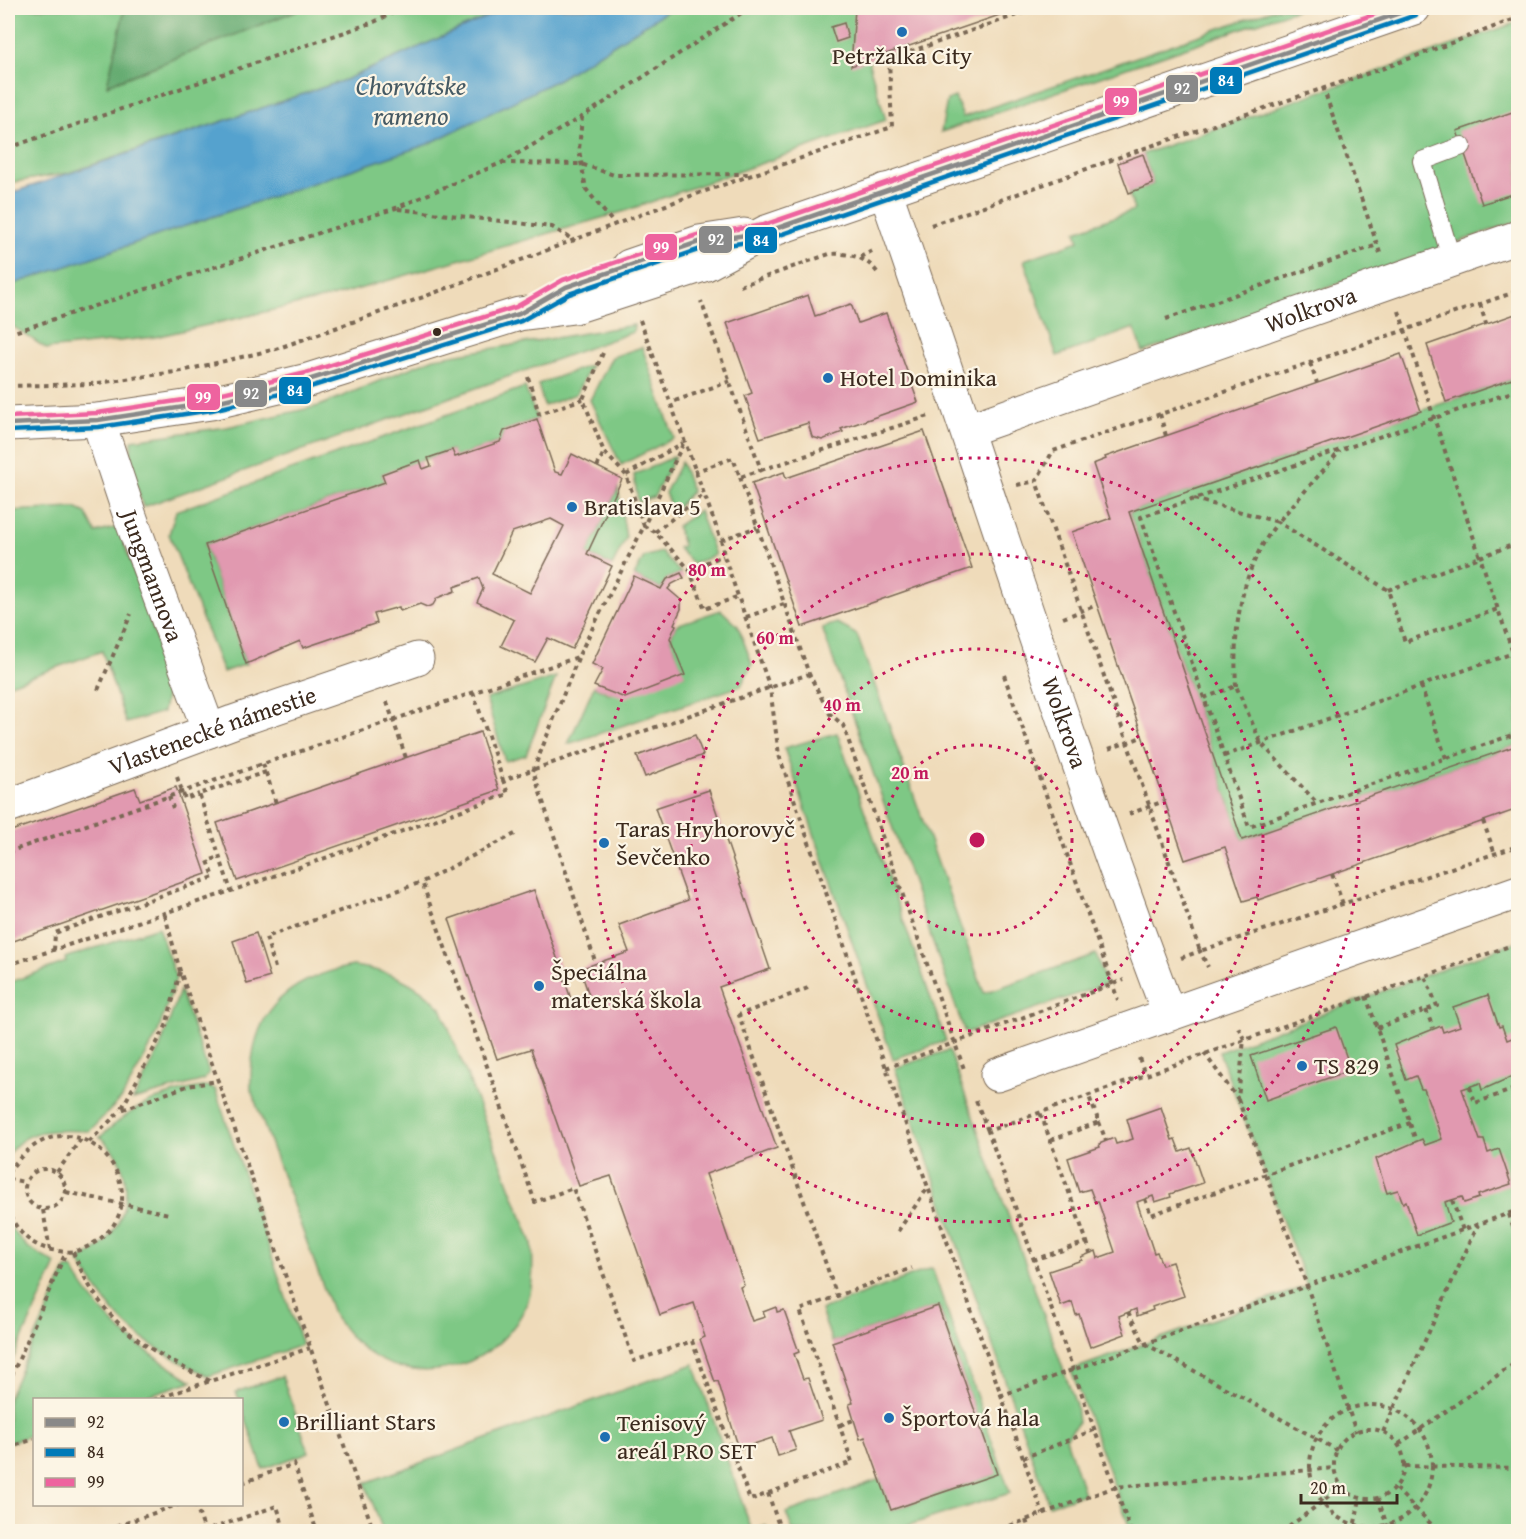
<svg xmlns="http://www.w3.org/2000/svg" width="1526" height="1539" font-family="'Gentium Book Plus',serif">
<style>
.green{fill:#7ec885;stroke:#5c7952;stroke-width:1.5}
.forest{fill:#66ac72;stroke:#506b48;stroke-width:1.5}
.water{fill:#55a2ce;stroke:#486676;stroke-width:1.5}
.building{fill:#e199b0;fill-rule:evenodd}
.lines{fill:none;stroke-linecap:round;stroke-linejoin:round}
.lane-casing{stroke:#7a6855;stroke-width:20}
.street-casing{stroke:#7a6855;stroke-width:35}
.secondary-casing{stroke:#7a6855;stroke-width:35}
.path{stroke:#7a6855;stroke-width:4;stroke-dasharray:4.5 4.5;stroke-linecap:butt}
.lane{stroke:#fff;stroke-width:18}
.street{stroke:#fff;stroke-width:33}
.secondary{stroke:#fff;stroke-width:33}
.path-bridge{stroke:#7a6855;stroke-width:4;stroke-dasharray:4.5 4.5;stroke-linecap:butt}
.bus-1-casing{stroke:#fcf5e5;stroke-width:9}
.bus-2-casing{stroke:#fcf5e5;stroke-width:9}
.bus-3-casing{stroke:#fcf5e5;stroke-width:9}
.bus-1{stroke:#898989;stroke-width:4.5}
.bus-2{stroke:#007ab8;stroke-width:4.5}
.bus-3{stroke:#ee639f;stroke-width:4.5}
.ring{fill:none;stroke:#c2185b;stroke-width:3;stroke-dasharray:3 6}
.poi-dot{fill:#1f6fb2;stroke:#fcf5e5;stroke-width:2}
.bus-dot{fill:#3b2a1e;stroke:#fcf5e5;stroke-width:2}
.labels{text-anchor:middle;stroke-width:4.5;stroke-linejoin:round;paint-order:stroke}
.poi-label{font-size:24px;fill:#3b2a1e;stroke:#fcf5e5;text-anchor:start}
.street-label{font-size:24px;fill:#3b2a1e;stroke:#fcf5e5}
.water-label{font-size:26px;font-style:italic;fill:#455a64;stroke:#fcf5e5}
.centre{fill:#c2185b;stroke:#fcf5e5;stroke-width:3}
.ring-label{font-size:18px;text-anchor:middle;font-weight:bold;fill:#c2185b;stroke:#fcf5e5;stroke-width:4.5;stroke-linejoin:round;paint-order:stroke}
.line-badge{stroke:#fcf5e5;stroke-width:2}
.badge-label{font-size:16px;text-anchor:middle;font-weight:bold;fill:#fff}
</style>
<rect width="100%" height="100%" fill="#fcf5e5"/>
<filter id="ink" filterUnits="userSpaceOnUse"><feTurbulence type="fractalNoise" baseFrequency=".0167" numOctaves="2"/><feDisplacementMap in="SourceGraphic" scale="12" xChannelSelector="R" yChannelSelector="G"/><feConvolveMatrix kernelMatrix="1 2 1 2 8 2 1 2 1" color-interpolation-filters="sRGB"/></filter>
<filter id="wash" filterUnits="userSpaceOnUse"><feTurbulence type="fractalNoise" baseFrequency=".008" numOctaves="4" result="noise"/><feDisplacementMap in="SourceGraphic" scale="24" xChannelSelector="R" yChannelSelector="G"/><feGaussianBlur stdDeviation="1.35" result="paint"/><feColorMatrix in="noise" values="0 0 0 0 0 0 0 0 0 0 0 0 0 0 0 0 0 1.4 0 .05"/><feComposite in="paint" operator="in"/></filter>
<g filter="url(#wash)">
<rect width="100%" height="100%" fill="#efdbba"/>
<g class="green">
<path d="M8,8H125L108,85L303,8H507L345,80L68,173L8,183Z"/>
<path d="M672,8H877L869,64L886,120L622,212L335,296L155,337L47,349L8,323V286L428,144L557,80Z"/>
<path d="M1278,8H1301L941,132L947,100L955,97L963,117Z"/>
<path d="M1518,22V221L1143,352L1134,328L1057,356L1024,260L1079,241L1076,231L1134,210L1129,193L1153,184L1143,154Z"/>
<path d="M634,325L633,332L143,507L130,465L132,440L227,427L319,406L434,358Z"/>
<path d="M642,347L674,438L621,465L590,400L612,357Z"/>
<path d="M591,365L576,394L544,406L538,384Z"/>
<path d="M1518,377V745L1242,840L1129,512Z"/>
<path d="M525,387L537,419L504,431L500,442L455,457L451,450L382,474L385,482L205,545L246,664L223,672L169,534L176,511Z"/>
<path d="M675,456L654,497L638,502L634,475Z"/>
<path d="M681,462L692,491L673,512L665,493Z"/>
<path d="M618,488L626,538L612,566L587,554Z"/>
<path d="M75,508L86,513L96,533L118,527L146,605L164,668L168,685L163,712L126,723L102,651L8,685V511Z"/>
<path d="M699,511L715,555L693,564L678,548L683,546L677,526Z"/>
<path d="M661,552L681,573L667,579L661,589L634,576L644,557Z"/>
<path d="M721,610L738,626L752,664L741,686L568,744L594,686L610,694L612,691L684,675L670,638L676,625Z"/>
<path d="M837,623L857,635L984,993L1096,954L1106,984L965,1033L822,628Z"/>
<path d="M556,677L526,755L505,761L486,699Z"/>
<path d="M837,733L946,1041L893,1059L784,748Z"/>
<path d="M158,927L176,978L157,1035L122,1098L89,1131C59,1130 25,1126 8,1156V983L66,962L65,958Z"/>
<path d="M1518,941V1222L1512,1225L1518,1243V1531H1131L1071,1370L1307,1286L1219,1052Z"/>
<path d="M353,966C390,971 415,981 441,1008L532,1243C533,1263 534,1284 527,1303C503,1363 424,1392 369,1353C354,1343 345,1330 334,1316L251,1090C248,1016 282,979 353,966Z"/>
<path d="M180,990L209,1073L204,1080L133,1100L160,1048Z"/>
<path d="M949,1050L1076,1405L1078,1423L1066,1438L1084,1494L1049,1505L895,1068Z"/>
<path d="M208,1086L215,1089L302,1345L209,1376C140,1343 119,1327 79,1261C88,1255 99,1249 106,1241C133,1208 134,1166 100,1137C136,1104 159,1094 208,1086Z"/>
<path d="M8,1225L27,1247L56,1264L8,1370Z"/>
<path d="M72,1268C102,1323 141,1349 192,1381L137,1399L34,1400V1434L8,1443V1398L66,1269Z"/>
<path d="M932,1268L1010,1493L890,1531H793L786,1513L880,1479L892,1510L996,1474L939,1306L832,1342L821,1310Z"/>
<path d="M694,1364L752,1531L766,1526L768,1531H383L365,1483Z"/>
<path d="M282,1376L309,1452L263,1469L242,1408V1400L239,1399L236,1392Z"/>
</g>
<path class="forest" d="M125,8H303L107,85Z"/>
<path class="water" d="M507,8H672L557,80L428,144L8,286V194L345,80Z"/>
<g id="blocks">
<g class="building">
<path d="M855,8H1020L851,66Z"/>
<path d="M844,23L848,38L836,42L831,27Z"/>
<path d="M1518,110V192L1482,204L1457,131Z"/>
<path d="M1143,154L1153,184L1129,193L1118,163Z"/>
<path d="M808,295L815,316L851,304L858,323L886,313L918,402L841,429L843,432L822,440L812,437L808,423L760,438L745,396L752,393L727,323Z"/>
<path d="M1518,313V377L1446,402L1427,345Z"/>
<path d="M1401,354L1421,411L1129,512L1242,840L1518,745V809L1258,900L1257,897L1243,901L1225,847L1185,860L1072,532L1111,518L1093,464L1106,459L1105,457Z"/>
<path d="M537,419L555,472L562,474L572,454L622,479L587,554L612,566L572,649L548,638L535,662L501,646L514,620L477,602L483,589L479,578L454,587L455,591L437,598L433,605L427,607L420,604L400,611L399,607L374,614L377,623L303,648L300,641L246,664L205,545L385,482L382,474L420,460L423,469L431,466L428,458L452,450L455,457L500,442L504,431ZM551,519L564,526L530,593L492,574L512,532Z"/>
<path d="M924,431L972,568L802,627L752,483L784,472L786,478Z"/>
<path d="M681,573L684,578L672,584L668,589L681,600V609L674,624L676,625L670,638L685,675L625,698L594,686L603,669L592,664L634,576L661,589L667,579Z"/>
<path d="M480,732L499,790L237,881L217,823Z"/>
<path d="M695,735L703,755L645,777L637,756Z"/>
<path d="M176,787L206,874L8,943V832L135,788L140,800Z"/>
<path d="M709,790L770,969L719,987L777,1148L706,1174L744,1285L740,1287L752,1321L765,1317L763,1312L776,1307L777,1312L784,1310L799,1352L794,1354L803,1379L808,1378L822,1420L789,1431L796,1450L778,1456L772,1438L739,1449L718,1381L715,1382L700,1339L705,1337L694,1303L660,1315L611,1176L579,1186L531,1049L497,1059L449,919L534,890L572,1002L589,995L580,969L629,952L619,925L688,900L655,808Z"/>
<path d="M256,933L270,977L247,984L233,941Z"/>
<path d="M1488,995L1499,1027L1502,1026L1507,1040L1517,1036L1518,1074L1482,1090L1480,1083L1462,1089L1480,1140H1484L1488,1153L1499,1149L1511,1184L1478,1195L1479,1198L1464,1203L1462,1197L1445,1202L1451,1222L1417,1235L1406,1201L1403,1203L1398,1190L1387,1193L1376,1159L1422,1139L1425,1145L1442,1139L1424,1089H1421L1416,1076L1406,1080L1394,1045L1441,1026L1443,1032L1460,1026L1453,1007Z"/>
<path d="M1336,1027L1351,1070L1266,1100L1251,1056Z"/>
<path d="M1161,1107L1172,1140L1175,1139L1180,1152L1191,1148L1203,1183L1170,1194L1171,1197L1155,1202L1153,1196L1137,1202L1154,1253L1157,1252L1162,1265L1172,1262L1184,1296L1152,1307L1153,1310L1137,1316L1136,1309L1119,1316L1125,1334L1090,1347L1079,1314L1076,1315L1072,1302L1061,1306L1049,1271L1082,1260L1081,1257L1096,1251L1098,1258L1115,1252L1098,1201L1095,1202L1090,1189L1079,1192L1068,1158L1100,1147L1099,1144L1114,1138L1116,1144L1133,1139L1127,1119Z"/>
<path d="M938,1306L997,1474L891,1510L865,1437L860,1439L849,1404L853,1403L832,1342Z"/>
</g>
</g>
</g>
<g filter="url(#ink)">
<use href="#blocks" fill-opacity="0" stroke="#7a6855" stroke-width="1.5"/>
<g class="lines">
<g class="lane-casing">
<path id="lane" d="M1452,261L1422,161L1462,146"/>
</g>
<g class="street-casing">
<g id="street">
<path id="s1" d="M885,190C980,465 1066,742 1169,1014"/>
<path id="s2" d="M98,420L131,519L209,731"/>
<path id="s3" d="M967,430L1518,237"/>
<path id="s4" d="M8,806L233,722L417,659"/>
<path d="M997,1075L1518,892"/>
</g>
</g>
<g class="secondary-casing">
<g id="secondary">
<path d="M629,266L699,242L744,235"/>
<path d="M8,424L98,420L211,403L308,380L519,314L574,307L602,298L706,264L766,232L1414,8"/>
</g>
</g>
<g class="path">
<path d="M889,59V53"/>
<path d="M1323,87L1380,253"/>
<path d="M582,117L579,150L586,189L615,225"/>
<path d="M8,148L374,22L403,8"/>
<path d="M502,163L581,164L614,175L751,174"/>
<path d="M398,209L552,227L575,241"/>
<path d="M931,225L1145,148L1384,68L1518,18"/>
<path d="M860,257L872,251"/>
<path d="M740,286L829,254C848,253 865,256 877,272"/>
<path d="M1480,304L1486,324"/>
<path d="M1399,311L1405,330L1053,451L1036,481L1200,951L1518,846"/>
<path d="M1166,319L1377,245"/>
<path d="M640,320L721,540L724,556L770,688L779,755L886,1068L1043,1514"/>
<path d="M8,334L396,208L501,163L582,117L749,8"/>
<path d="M603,353L583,399L604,452L626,475"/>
<path d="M1310,363L1317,383"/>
<path d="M528,377L539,414L583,399"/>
<path d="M8,386L91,384L182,371L276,349L426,296L682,199L892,127L889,59L1037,8"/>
<path d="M1518,390L1141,517L1249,827L1518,733"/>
<path d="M675,401L730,381"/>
<path d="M1160,414L1166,436"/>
<path d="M683,444L644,526L655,532L689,569L723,556"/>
<path d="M597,467L604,452"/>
<path d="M761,470L929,416"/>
<path d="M694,472L733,458L740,477L761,470L701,301"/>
<path d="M740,477L809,674L830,714L843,725L964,1069"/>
<path d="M1017,485L1036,481"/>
<path d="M1194,499L1278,522L1340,451"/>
<path d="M655,532L703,495"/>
<path d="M721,540L757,527"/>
<path d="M1518,543L1480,557L1513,653L1518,652"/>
<path d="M689,569L705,609L739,596"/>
<path d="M1388,590L1480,557L1405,330L1518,291"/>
<path d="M746,617L784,604"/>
<path d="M1063,618L1097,605"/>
<path d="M578,658L533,771L596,964"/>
<path d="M1004,675L1118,1000"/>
<path d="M1236,686C1233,626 1240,570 1278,522L1388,590L1405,642L1498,609"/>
<path d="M1421,686L1446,758"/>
<path d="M98,690L131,614"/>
<path d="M473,692L503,780L809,674"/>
<path d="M1204,698L1236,686L1261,743L1317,803"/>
<path d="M387,702L406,758"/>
<path d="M1109,749L1142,737"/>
<path d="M1224,756L1513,653L1518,667"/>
<path d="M263,764L276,803"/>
<path d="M257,766L578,657L644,526L626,475L683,443"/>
<path d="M266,772L199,794L231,891L508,794L503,780"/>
<path d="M177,777L185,799L199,794"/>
<path d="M169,796L173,808"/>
<path d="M1129,814L1164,801"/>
<path d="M1483,821L1495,854"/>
<path d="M515,834L422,882L535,1202L573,1188L634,1361L692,1341L750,1500L852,1462L800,1310L912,1268"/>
<path d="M8,852L179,793"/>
<path d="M1332,874L1343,904"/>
<path d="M165,915L180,971L374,1532"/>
<path d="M54,950L55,933L214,877L208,861L220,857"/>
<path d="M1181,958L1200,951L1208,967"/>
<path d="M8,965L231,891"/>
<path d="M275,968L266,937L422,882"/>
<path d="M180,972L166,1026L121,1110L187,1086L218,1081"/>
<path d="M808,988L739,1015L837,1296"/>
<path d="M1366,996L1416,1141"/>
<path d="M1426,1010L1433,1028"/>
<path d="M1377,1028L1437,1006L1425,976"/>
<path d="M1204,1053L1238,1099L1244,1039L1237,1025"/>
<path d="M1139,1058L1145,1074"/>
<path d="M886,1068L1124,980"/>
<path d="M1470,1087L1475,1103L1518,1088"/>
<path d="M1238,1099L1307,1286L1356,1432"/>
<path d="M976,1101L988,1131"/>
<path d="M1099,1122L1106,1141"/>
<path d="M1051,1140L1099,1122L1088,1094"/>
<path d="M89,1142L121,1110"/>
<circle cx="45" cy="1189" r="20"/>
<path d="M57,1172L81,1139"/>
<path d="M8,1173C72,1078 164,1190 101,1238C88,1248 75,1254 58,1251C33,1248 18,1234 8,1211"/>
<path d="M8,1179L25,1182"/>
<path d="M66,1192L169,1214"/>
<path d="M1145,1199L1151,1215L1410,1123"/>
<path d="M1452,1200L1463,1230"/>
<path d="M43,1210L50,1250"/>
<path d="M1509,1214L1518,1243"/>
<path d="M898,1231L927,1189"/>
<path d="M1087,1242L1090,1253"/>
<path d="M73,1252C103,1325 142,1347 210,1381"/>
<path d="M1033,1260L1087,1242L1040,1112"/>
<path d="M1128,1312L1144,1343L1337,1450"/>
<path d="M8,1384L66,1252"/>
<path d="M1000,1396L1518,1210"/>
<path d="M153,1400L310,1348"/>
<circle cx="1371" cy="1466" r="61"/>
<path d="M840,1425L854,1420"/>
<circle cx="1369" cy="1464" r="35"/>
<path d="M1383,1432L1478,1225"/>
<path d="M1399,1444L1518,1361"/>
<path d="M8,1448L34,1439"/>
<path d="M1023,1458L1094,1430"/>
<path d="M1405,1466L1518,1468"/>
<path d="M242,1483L294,1464L317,1532"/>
<path d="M1396,1489L1439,1532"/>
<path d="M768,1493L781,1532"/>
<path d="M1378,1498L1389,1532"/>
<path d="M195,1504L205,1531L277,1506L285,1532"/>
<path d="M1026,1520L1030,1532"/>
<path d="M100,1532L180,1504"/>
<path d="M993,1532L1115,1487L1334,1468"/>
<path d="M1131,1532L988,1131L1518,943"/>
<path d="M1282,1532L1342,1487"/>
<path d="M1353,1532L1360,1499"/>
</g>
<use href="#lane" class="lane"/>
<use href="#street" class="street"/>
<use href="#secondary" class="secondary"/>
<path class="path-bridge" d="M179,793L257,766"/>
<g class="bus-1-casing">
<path id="bus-1" d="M8,424L98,420L211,403L308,380L519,314L566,287L699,242L766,232L1414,8"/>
</g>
<g class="bus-2-casing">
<path id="bus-2" d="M8,431L99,427L212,410L310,387L521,321L569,294L701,249L768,239L1416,15"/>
</g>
<g class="bus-3-casing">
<path id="bus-3" d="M8,417L97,413L210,396L306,373L516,307L563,280L697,235L764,225L1392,8"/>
</g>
<use href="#bus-1" class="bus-1"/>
<use href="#bus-2" class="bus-2"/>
<use href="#bus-3" class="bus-3"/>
</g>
</g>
<g class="ring">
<circle cx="977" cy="840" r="95"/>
<circle cx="977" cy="840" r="191"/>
<circle cx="977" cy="840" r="286"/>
<circle cx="977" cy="840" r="382"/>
</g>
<g class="poi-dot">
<circle cx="902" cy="32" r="6"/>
<circle cx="828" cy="378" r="6"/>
<circle cx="572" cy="507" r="6"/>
<circle cx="604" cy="843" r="6"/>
<circle cx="539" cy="986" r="6"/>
<circle cx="1302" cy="1066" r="6"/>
<circle cx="889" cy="1418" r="6"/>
<circle cx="284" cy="1422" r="6"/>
<circle cx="605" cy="1437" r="6"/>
</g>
<circle class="bus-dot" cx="437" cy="332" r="5"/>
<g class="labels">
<g class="poi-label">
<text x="902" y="64" text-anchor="middle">Petržalka City</text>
<text x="840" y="386">Hotel Dominika</text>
<text x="584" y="515">Bratislava 5</text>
<text x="616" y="837">Taras Hryhorovyč<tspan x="616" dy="28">Ševčenko</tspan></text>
<text x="551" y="980">Špeciálna<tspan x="551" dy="28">materská škola</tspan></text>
<text x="1314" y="1074">TS 829</text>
<text x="901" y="1426">Športová hala</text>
<text x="296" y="1430">Brilliant Stars</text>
<text x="617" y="1431">Tenisový<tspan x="617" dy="28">areál PRO SET</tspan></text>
</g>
<g class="street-label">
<text dy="8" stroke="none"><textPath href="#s3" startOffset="364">Wolkrova</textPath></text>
<text dy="8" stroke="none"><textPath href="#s2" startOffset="165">Jungmannova</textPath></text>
<text dy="8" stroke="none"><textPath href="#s1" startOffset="562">Wolkrova</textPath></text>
<text dy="8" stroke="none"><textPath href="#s4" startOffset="218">Vlastenecké námestie</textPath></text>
</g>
<g class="water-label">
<text x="411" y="95">Chorvátske<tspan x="411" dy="30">rameno</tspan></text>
</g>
</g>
<circle cx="977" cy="840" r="9" class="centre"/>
<g class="ring-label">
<text x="707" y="576">80 m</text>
<text x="775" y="644">60 m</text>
<text x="842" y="711">40 m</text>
<text x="910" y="779">20 m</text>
</g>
<g class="line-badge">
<rect x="1209" y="66" width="34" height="29" rx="6" fill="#007ab8"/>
<rect x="1165" y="74" width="34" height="29" rx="6" fill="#898989"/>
<rect x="1104" y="87" width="34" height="29" rx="6" fill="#ee639f"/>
<rect x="698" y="225" width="35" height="29" rx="6" fill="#898989"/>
<rect x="744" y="226" width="34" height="28" rx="6" fill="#007ab8"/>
<rect x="644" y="233" width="34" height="28" rx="6" fill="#ee639f"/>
<rect x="278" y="376" width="34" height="29" rx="6" fill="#007ab8"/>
<rect x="234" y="379" width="34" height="29" rx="6" fill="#898989"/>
<rect x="186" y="383" width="35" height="28" rx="6" fill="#ee639f"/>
</g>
<g class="badge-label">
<text x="1226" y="86">84</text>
<text x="1182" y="94">92</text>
<text x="1121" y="107">99</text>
<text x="716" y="245">92</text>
<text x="761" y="246">84</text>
<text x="661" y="253">99</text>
<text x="295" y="396">84</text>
<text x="251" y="399">92</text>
<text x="203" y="403">99</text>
</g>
<rect width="1526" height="1539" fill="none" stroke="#fcf5e5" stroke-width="30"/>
<rect x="33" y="1398" width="210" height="108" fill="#fcf5e5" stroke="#afa495" stroke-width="1.5"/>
<rect x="45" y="1418" width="30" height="9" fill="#898989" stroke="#afa495" stroke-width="1.5"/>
<text x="87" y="1428" font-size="18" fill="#3b2a1e">92</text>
<rect x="45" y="1448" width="30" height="9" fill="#007ab8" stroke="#afa495" stroke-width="1.5"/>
<text x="87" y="1458" font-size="18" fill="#3b2a1e">84</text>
<rect x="45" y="1478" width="30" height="9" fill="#ee639f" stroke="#afa495" stroke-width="1.5"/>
<text x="87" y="1488" font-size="18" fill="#3b2a1e">99</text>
<path d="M1301 1494v9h96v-9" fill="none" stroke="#3b2a1e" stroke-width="3"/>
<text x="1310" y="1494" font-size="18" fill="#3b2a1e" stroke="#fcf5e5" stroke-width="4.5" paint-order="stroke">20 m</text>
</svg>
